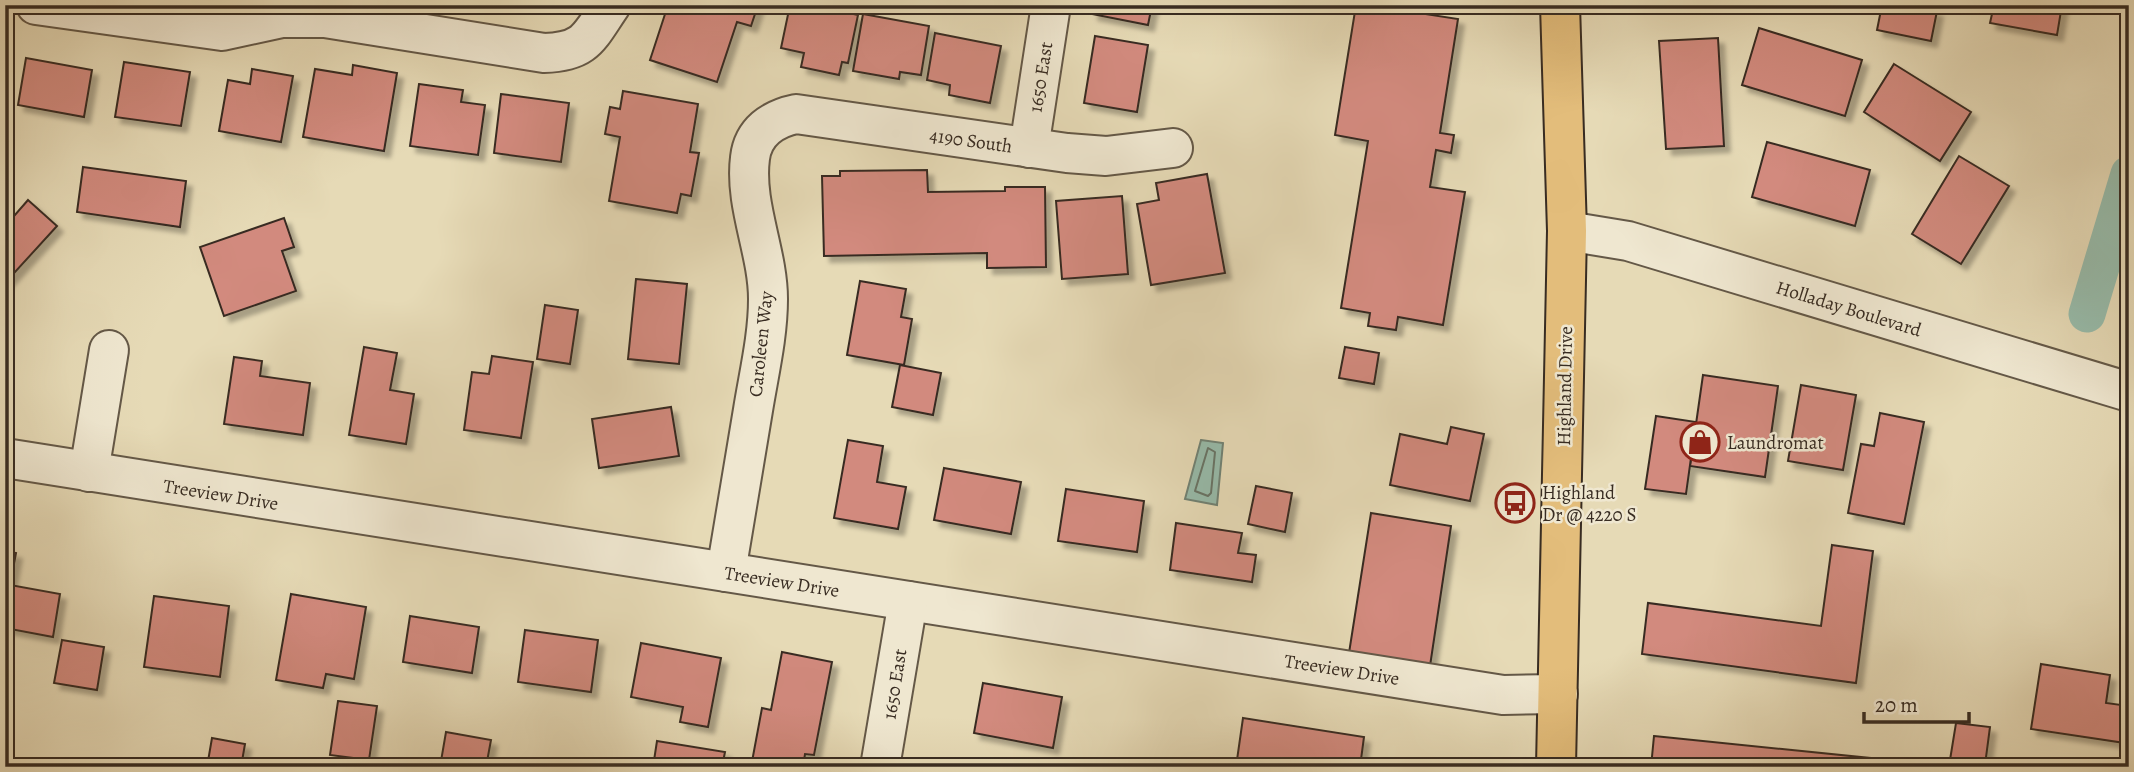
<svg xmlns="http://www.w3.org/2000/svg" width="2134" height="772" font-family="Alegreya,serif">
<style>
.water{fill:#97bbaa;stroke:#718274;stroke-width:2}
.lines{fill:none;stroke-linecap:round;stroke-linejoin:round}
.shore{stroke:#687466;stroke-width:2}
.canal{stroke:#97bbaa;stroke-width:37}
.building{fill:#d28a7e;stroke:#382c22;stroke-width:2;filter:url(#shadow)}
.minor-casing{stroke:#645847;stroke-width:42}
.major-casing{stroke:#382c22;stroke-width:42}
.minor{stroke:#efe7d0;stroke-width:38}
.major{stroke:#e3bd7b;stroke-width:38}
.labels{text-anchor:middle;stroke-width:5;stroke-linejoin:round;paint-order:stroke}
.street-label{font-size:19px;fill:#382c22;stroke:#efe7d0}
.poi-label{font-size:19px;fill:#382c22;stroke:#efe7d0;text-anchor:start}
</style>
<defs>
<filter id="shadow"><feDropShadow dx="6" dy="6" stdDeviation="2" flood-color="#0004"/></filter>
</defs>
<rect width="100%" height="100%" fill="#e6dab6"/>
<filter id="stains"><feTurbulence type="fractalNoise" baseFrequency=".00286" numOctaves="4"/><feColorMatrix values="0 0 0 0 .2 0 0 0 0 .09 0 0 0 0 .02 0 0 0 .5 -.17"/></filter>
<radialGradient id="worn" r=".72"><stop offset=".6" stop-color="#630" stop-opacity="0"/><stop offset="1" stop-color="#630" stop-opacity=".3"/></radialGradient>
<path class="water" d="M1201,440L1223,443L1217,505L1185,499Z"/>
<g class="lines">
<path class="shore" d="M1208,448L1215,452L1211,493L1208,496L1195,491Z"/>
<path class="canal" d="M2087,314L2129,174"/>
</g>
<g class="building">
<path d="M668,5H758L751,26L737,22L717,82L650,60Z"/>
<path d="M790,5H813L858,15L848,63L842,62L839,75L801,67L804,53L781,48Z"/>
<path d="M1094,5H1152L1148,25L1092,14Z"/>
<path d="M1356,5L1385,8V5H1413L1412,12L1458,19L1440,133L1454,135L1451,153L1436,150L1430,187L1465,192L1443,325L1398,317L1396,330L1368,326L1370,313L1341,308L1368,141L1335,135Z"/>
<path d="M1882,5H1909L1937,11L1931,41L1877,30Z"/>
<path d="M1994,5H2062L2057,35L1990,23Z"/>
<path d="M863,14L929,26L921,75L900,72L899,79L853,71Z"/>
<path d="M1759,28L1862,60L1845,116L1742,85Z"/>
<path d="M935,33L1001,46L990,103L949,95L950,85L927,80Z"/>
<path d="M1095,36L1148,45L1137,112L1084,103Z"/>
<path d="M1718,38L1724,146L1666,149L1659,41Z"/>
<path d="M26,58L92,70L84,117L18,105Z"/>
<path d="M124,62L190,72L181,126L115,117Z"/>
<path d="M1894,64L1971,112L1940,161L1864,112Z"/>
<path d="M353,65L397,73L384,151L303,137L315,69L352,75Z"/>
<path d="M252,69L293,76L281,142L219,131L228,80L250,84Z"/>
<path d="M419,84L463,90L461,102L485,105L478,155L410,146Z"/>
<path d="M623,91L698,104L690,152L699,153L691,196L681,194L677,213L609,201L620,137L605,134L610,107L620,109Z"/>
<path d="M501,94L569,103L561,162L494,153Z"/>
<path d="M1767,142L1870,170L1855,226L1752,197Z"/>
<path d="M1959,156L2009,186L1961,264L1912,234Z"/>
<path d="M83,167L186,181L180,227L77,212Z"/>
<path d="M927,170L928,192L1005,191V187H1045L1046,267L987,268V253L824,256L822,176H840V171Z"/>
<path d="M1207,174L1225,273L1151,285L1137,204L1159,200L1156,183Z"/>
<path d="M1122,196L1128,274L1062,279L1056,201Z"/>
<path d="M28,200L57,226L5,283V221L8,223Z"/>
<path d="M284,218L294,247L282,251L296,291L224,316L200,247Z"/>
<path d="M636,279L687,284L679,364L628,359Z"/>
<path d="M860,281L906,289L901,317L912,319L904,365L847,355Z"/>
<path d="M545,305L578,310L570,364L537,359Z"/>
<path d="M364,347L397,353L390,390L414,394L406,444L349,435Z"/>
<path d="M1345,347L1379,353L1374,384L1339,378Z"/>
<path d="M492,356L533,362L521,438L464,430L472,372L489,374Z"/>
<path d="M234,357L262,361L260,376L310,383L303,435L224,424Z"/>
<path d="M900,365L941,373L933,415L892,407Z"/>
<path d="M1703,375L1778,386L1765,477L1690,466Z"/>
<path d="M1801,385L1856,395L1843,470L1788,461Z"/>
<path d="M671,407L679,456L599,468L592,419Z"/>
<path d="M1880,413L1924,422L1904,524L1848,513L1861,444L1874,446Z"/>
<path d="M1656,416L1696,422L1686,494L1645,489Z"/>
<path d="M1451,427L1484,434L1470,501L1390,485L1400,434L1447,444Z"/>
<path d="M848,440L883,446L877,482L906,487L898,529L834,518Z"/>
<path d="M944,468L1021,482L1011,534L934,520Z"/>
<path d="M1256,486L1292,493L1285,532L1248,524Z"/>
<path d="M1066,489L1144,501L1137,552L1058,541Z"/>
<path d="M1371,513L1451,526L1430,666L1349,653Z"/>
<path d="M1176,523L1242,533L1238,553L1256,555L1252,582L1170,570Z"/>
<path d="M1832,545L1873,551L1856,683L1642,654L1648,603L1821,626Z"/>
<path d="M5,551L16,553L10,585L60,594L53,637L5,628Z"/>
<path d="M291,594L366,607L354,679L326,674L323,688L276,680Z"/>
<path d="M154,596L229,606L220,677L144,667Z"/>
<path d="M410,616L479,627L472,673L403,662Z"/>
<path d="M525,630L598,640L591,692L518,682Z"/>
<path d="M62,640L104,647L97,690L54,683Z"/>
<path d="M641,643L721,658L708,727L680,722L683,707L631,697Z"/>
<path d="M782,652L832,662L814,755L805,754L803,767H751L762,708L771,710Z"/>
<path d="M2041,664L2110,675L2106,703L2129,706L2125,743L2031,729Z"/>
<path d="M983,683L1062,697L1053,748L974,733Z"/>
<path d="M338,701L377,706L369,760L330,755Z"/>
<path d="M1243,718L1364,737L1360,767H1236Z"/>
<path d="M1956,723L1990,727L1985,765L1950,760Z"/>
<path d="M446,732L491,740L486,767H440Z"/>
<path d="M1654,736L1870,758L1869,767H1651Z"/>
<path d="M212,738L245,744L241,767H207Z"/>
<path d="M657,741L725,752L722,767H653Z"/>
</g>
<g class="lines">
<g class="minor-casing">
<g id="minor">
<path d="M36,5L222,31L282,18H325L544,53C586,52 589,37 611,5"/>
<path d="M1029,148L1051,5"/>
<path d="M1567,231L1628,241L2129,392"/>
<path d="M5,458L1503,695L1558,694"/>
<path d="M89,472L109,350"/>
<path d="M726,572C735,518 744,464 753,410C759,373 768,336 768,299C768,252 744,205 750,158C753,132 772,119 796,114L1067,153L1106,156L1173,148"/>
<path d="M880,767L908,601"/>
</g>
</g>
<g class="major-casing">
<path id="major" d="M1556,767L1567,231L1560,5"/>
</g>
<use href="#minor" class="minor"/>
<use href="#major" class="major"/>
</g>
<defs>
<g id="shop-ring" transform="scale(2.0125)"><circle r="9.5" fill="#efe7d0" stroke="#8f2418" stroke-width="1.5"/><path d="M-5-2.5h2.3a2.7 3.5 0 0 1 5.4 0H5L5.5 6h-11ZM-1.5-2.5h3a1.5 2.3 0 0 0-3 0Z" fill="#8f2418"/></g>
<g id="bus-ring" transform="scale(2.0125)"><circle r="9.5" fill="#efe7d0" stroke="#8f2418" stroke-width="1.5"/><path d="M-5-6H5V4H4V6H2V4H-2V6H-4V4H-5ZM-3.5-4V0h7V-4ZM-3.5 1.2v1.5H-2V1.2ZM2 1.2v1.5H3.5V1.2Z" fill="#8f2418"/></g>
</defs>
<g fill-rule="evenodd">
<use href="#shop-ring" x="1700" y="442"/>
<use href="#bus-ring" x="1515" y="503"/>
</g>
<g class="labels">
<g class="street-label">
<text transform="translate(1040 77) rotate(-81)" y="7">1650 East</text>
<text transform="translate(971 140) rotate(8)" y="7">4190 South</text>
<text transform="translate(1849 308) rotate(17)" y="7">Holladay Boulevard</text>
<text transform="translate(760 344) rotate(-84)" y="7">Caroleen Way</text>
<text transform="translate(1564 386) rotate(-89)" y="7">Highland Drive</text>
<text transform="translate(221 494) rotate(9)" y="7">Treeview Drive</text>
<text transform="translate(782 581) rotate(9)" y="7">Treeview Drive</text>
<text transform="translate(1342 669) rotate(9)" y="7">Treeview Drive</text>
<text transform="translate(894 684) rotate(-81)" y="7">1650 East</text>
</g>
<g class="poi-label">
<text x="1727" y="449">Laundromat</text>
<text x="1542" y="499">Highland<tspan x="1542" dy="22">Dr @ 4220 S</tspan></text>
</g>
</g>
<rect width="2134" height="772" fill="none" stroke="#e6dab6" stroke-width="28"/>
<rect x="7" y="7" width="2120" height="758" fill="none" stroke="#382c22" stroke-width="3.5"/>
<rect x="14" y="14" width="2106" height="744" fill="none" stroke="#382c22" stroke-width="2"/>
<path d="M1864 712v10h105v-10" fill="none" stroke="#382c22" stroke-width="3.5"/>
<text x="1875" y="712" font-size="21" fill="#382c22" stroke="#efe7d0" stroke-width="5" paint-order="stroke">20 m</text>
<rect width="100%" height="100%" filter="url(#stains)"/>
<rect width="100%" height="100%" fill="url(#worn)"/>
</svg>
